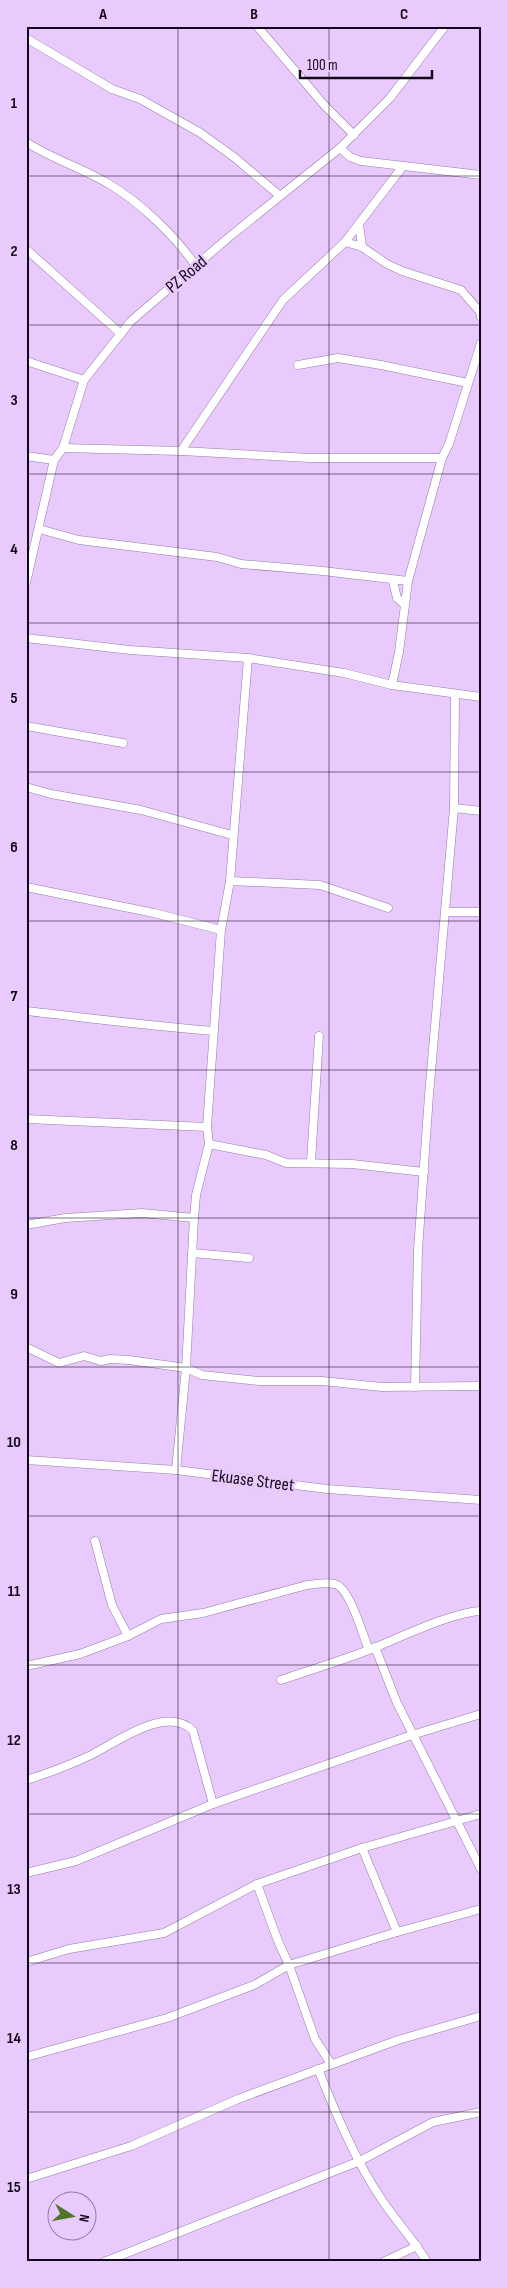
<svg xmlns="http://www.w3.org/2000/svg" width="507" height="2288" font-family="'Sofia Sans Condensed',sans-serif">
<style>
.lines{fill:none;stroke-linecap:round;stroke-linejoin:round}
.street-casing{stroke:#977aaa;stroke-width:9}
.street{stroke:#fff;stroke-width:8}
.grid{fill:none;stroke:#13091a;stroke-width:1;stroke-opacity:0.55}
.labels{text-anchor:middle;stroke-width:5;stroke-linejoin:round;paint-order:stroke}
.street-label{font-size:18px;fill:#13091a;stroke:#e9cafd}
.neatline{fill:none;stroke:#13091a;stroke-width:2}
.grid-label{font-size:16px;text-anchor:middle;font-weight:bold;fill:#13091a}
</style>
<rect width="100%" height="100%" fill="#e9cafd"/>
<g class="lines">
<g class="street-casing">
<g id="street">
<path d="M257,26L325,106L354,135"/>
<path d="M26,38L112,89L140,99L199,132L234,157L280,196"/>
<path d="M26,142C52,159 82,168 109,184C141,203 175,236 196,266"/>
<path d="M340,148L350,157L361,161L481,175"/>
<path d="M359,224L362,247"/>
<path d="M345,242L362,247L387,264L402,271L461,290L480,312L481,317"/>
<path d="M26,249L121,334"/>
<path d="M26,361L84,380"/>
<path d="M298,365L338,358L381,365L468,383"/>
<path d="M63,448L181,451L310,458H442"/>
<path d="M181,451L283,300L345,242L403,166"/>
<path d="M26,456L54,460"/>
<path d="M39,529L79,540L217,557L241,564L323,571L408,581"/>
<path d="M393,581L397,598L404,604"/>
<path d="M26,583L54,460L63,448L84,380L131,321L228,238L340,148L390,98L445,26"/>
<path d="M26,638L130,650L248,658L344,673L392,685L481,697"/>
<path d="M392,685L399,652L408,581L442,458L449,444L481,343"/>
<path d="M26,726L123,743"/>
<path d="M26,787L51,794L141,810L232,835"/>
<path d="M454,808L481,811"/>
<path d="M230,881L320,885L388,908"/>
<path d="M26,887L154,913L221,930"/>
<path d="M446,912H481"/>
<path d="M26,1011C89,1018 151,1026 214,1031"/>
<path d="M26,1119L207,1127"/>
<path d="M209,1144L266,1155L286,1163L352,1164L424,1172"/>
<path d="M311,1162L319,1036"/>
<path d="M26,1225L65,1218L142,1213L194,1218"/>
<path d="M192,1253L249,1258"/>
<path d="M26,1347L59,1363L84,1356L101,1361L110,1359L129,1360L186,1368L202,1375L259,1381H322L382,1387L481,1386"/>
<path d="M415,1387L418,1250L429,1095L454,808L455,695"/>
<path d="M26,1460L176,1470L327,1489L481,1500"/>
<path d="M176,1470L186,1368L194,1218L196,1195L209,1144L207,1127L221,930L230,881L248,658"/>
<path d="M95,1541L112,1605L128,1636"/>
<path d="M375,1647L397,1703L481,1869"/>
<path d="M26,1666L80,1654L128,1636L161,1619L203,1613L307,1585C316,1584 326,1582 335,1584C350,1588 363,1636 369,1650"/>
<path d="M281,1680C310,1670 340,1661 369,1650C397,1639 452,1612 481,1611"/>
<path d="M26,1780C49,1773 70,1765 91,1755C117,1742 167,1704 193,1731L213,1804"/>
<path d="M362,1848L397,1932"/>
<path d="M26,1873L76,1861L213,1804L412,1735L481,1714"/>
<path d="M257,1884L278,1941L289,1965L397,1932L481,1909"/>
<path d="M26,1962L69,1949L164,1933L257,1884L362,1848L481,1814"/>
<path d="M26,2057L167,2018L254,1985L289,1965L315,2039L331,2064"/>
<path d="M318,2069C336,2114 355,2160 382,2200C396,2221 414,2240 427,2262"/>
<path d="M26,2179L131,2146L238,2099L398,2040L481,2016"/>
<path d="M104,2262L360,2161L433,2122L481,2112"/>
<path d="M383,2262L417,2246"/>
</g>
</g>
<use href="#street" class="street"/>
</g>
<path class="grid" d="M178,26V2262M329,26V2262M26,176H481M26,325H481M26,474H481M26,623H481M26,772H481M26,921H481M26,1070H481M26,1218H481M26,1367H481M26,1516H481M26,1665H481M26,1814H481M26,1963H481M26,2112H481"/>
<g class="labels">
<g class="street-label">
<text transform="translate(186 274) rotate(-40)" y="6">PZ Road</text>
<text transform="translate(253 1480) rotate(7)" y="6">Ekuase Street</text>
</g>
</g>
<rect width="507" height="2288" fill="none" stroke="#e9cafd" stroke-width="55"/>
<g transform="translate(72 2216) rotate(101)"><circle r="24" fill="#e9cafd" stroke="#937da2"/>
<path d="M0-4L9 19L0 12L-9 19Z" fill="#51742d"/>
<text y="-8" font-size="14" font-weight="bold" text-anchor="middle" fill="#13091a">N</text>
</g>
<path d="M300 70v8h132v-8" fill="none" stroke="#13091a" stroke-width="2.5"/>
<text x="307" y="70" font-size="15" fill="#13091a" stroke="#e9cafd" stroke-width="4" paint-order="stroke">100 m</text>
<rect x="28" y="28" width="452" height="2232" class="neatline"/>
<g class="grid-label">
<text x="103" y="19">A</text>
<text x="254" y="19">B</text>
<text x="404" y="19">C</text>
<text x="14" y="108">1</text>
<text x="14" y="256">2</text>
<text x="14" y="405">3</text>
<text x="14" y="554">4</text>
<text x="14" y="703">5</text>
<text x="14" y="852">6</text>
<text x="14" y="1001">7</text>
<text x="14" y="1150">8</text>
<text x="14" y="1299">9</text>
<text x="14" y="1447">10</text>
<text x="14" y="1596">11</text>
<text x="14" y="1745">12</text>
<text x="14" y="1894">13</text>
<text x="14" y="2043">14</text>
<text x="14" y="2192">15</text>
</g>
</svg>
